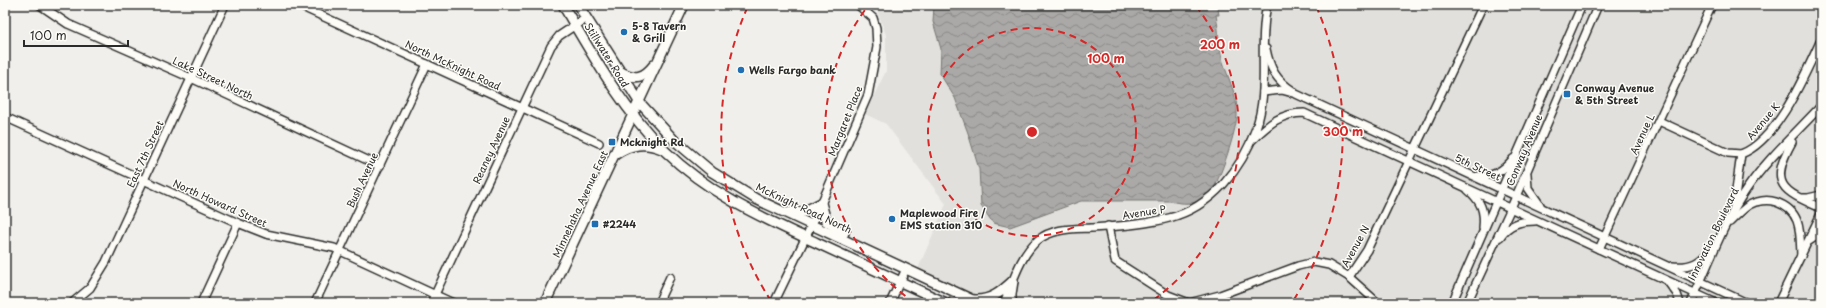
<svg xmlns="http://www.w3.org/2000/svg" width="1826" height="308" font-family="'Playpen Sans',sans-serif">
<style>
.built{fill:#e1e0dc}
.water{fill:url(#water-waves);stroke:#777775}
.lines{fill:none;stroke-linecap:round;stroke-linejoin:round}
.minor-casing{stroke:#2b2b2b;stroke-width:10}
.major-casing{stroke:#2b2b2b;stroke-width:12}
.minor{stroke:#fdfcf7;stroke-width:7}
.major{stroke:#fdfcf7;stroke-width:9}
.ring{fill:none;stroke:#d62828;stroke-width:2;stroke-dasharray:7 5}
.poi-dot{fill:#1f6fb2;stroke:#fdfcf7;stroke-width:1.5}
.labels{text-anchor:middle;stroke-width:3;stroke-linejoin:round;paint-order:stroke}
.poi-label{font-size:10px;font-weight:bold;fill:#2b2b2b;stroke:#fdfcf7;text-anchor:start}
.street-label{font-size:10px;fill:#2b2b2b;stroke:#fdfcf7}
.centre{fill:#d62828;stroke:#fdfcf7;stroke-width:2}
.ring-label{font-size:12px;text-anchor:middle;font-weight:bold;fill:#d62828;stroke:#fdfcf7;stroke-width:3;stroke-linejoin:round;paint-order:stroke}
</style>
<defs>
<pattern id="water-waves" width="16" height="10" patternUnits="userSpaceOnUse"><rect width="16" height="10" fill="#aaa9a7"/><path d="M0 5q4-4 8 0t8 0" fill="none" stroke="#8b8a88"/></pattern>
</defs>
<rect width="100%" height="100%" fill="#f0efeb"/>
<filter id="ink" filterUnits="userSpaceOnUse"><feTurbulence type="fractalNoise" baseFrequency=".025" numOctaves="2"/><feDisplacementMap in="SourceGraphic" scale="8" xChannelSelector="R" yChannelSelector="G"/><feConvolveMatrix kernelMatrix="1 2 1 2 8 2 1 2 1" color-interpolation-filters="sRGB"/></filter>
<g filter="url(#ink)">
<path class="built" d="M875,5H1821V303H991L918,269L946,204L886,124L865,114L886,71V35Z"/>
<path class="water" d="M934,5H1211L1218,9L1219,15H1216C1219,28 1218,42 1221,54C1225,74 1239,95 1237,116C1236,131 1218,190 1206,198C1195,205 1182,204 1170,201H1081L1010,227L993,223L981,206L979,169L968,133L955,98L940,74L941,49L933,22Z"/>
<g class="lines">
<g class="minor-casing">
<g id="minor">
<path d="M40,5L68,24L191,78L380,166"/>
<path d="M298,5L599,143"/>
<path d="M1266,49C1270,69 1276,80 1293,91"/>
<path d="M1263,92L1282,90L1296,94L1747,303"/>
<path d="M5,117L238,223L266,234L334,248L453,303"/>
<path d="M1659,121L1728,153L1741,154"/>
<path d="M1251,141C1268,125 1280,113 1304,113L1716,303"/>
<path d="M1792,142C1768,185 1783,191 1821,208"/>
<path d="M1527,174L1528,188L1540,205"/>
<path d="M1478,176C1493,178 1504,170 1513,159"/>
<path d="M1468,190C1481,201 1485,211 1483,228"/>
<path d="M1802,198H1808L1821,195"/>
<path d="M1733,212L1741,154C1778,140 1805,74 1821,40"/>
<path d="M1730,222C1736,216 1742,210 1749,205C1756,201 1767,199 1776,202C1802,211 1800,232 1801,256"/>
<path d="M1108,226L1115,261L1168,295L1189,303L1220,295L1298,266L1314,262L1329,265L1349,277L1367,250L1483,5"/>
<path d="M1500,237C1509,224 1520,221 1535,221"/>
<path d="M1809,241L1821,233"/>
<path d="M1599,249L1712,5"/>
<path d="M1672,266C1693,268 1700,262 1714,247"/>
<path d="M1349,277L1378,303"/>
<path d="M1668,282L1677,294L1680,303"/>
<path d="M72,303L90,288L106,262L225,5"/>
<path d="M201,303L238,223"/>
<path d="M315,303L427,64"/>
<path d="M431,303L551,46L559,36L586,18"/>
<path d="M658,303L670,277"/>
<path d="M774,303L815,218L868,95L877,47L876,28L873,18L858,5"/>
<path d="M890,303L906,269"/>
<path d="M1004,303C1013,282 1020,255 1038,240C1053,228 1073,229 1091,228C1117,226 1143,225 1169,218C1212,207 1242,169 1256,128C1270,89 1258,46 1267,5"/>
<path d="M1452,303L1582,5"/>
<path d="M1467,303L1511,208L1598,5"/>
<path d="M1691,303C1707,268 1724,221 1746,190C1767,159 1796,133 1821,106"/>
<path d="M1778,303L1821,214"/>
</g>
</g>
<g class="major-casing">
<g id="major">
<path d="M563,5C593,56 623,110 665,151C709,194 763,218 817,243C860,263 903,283 946,303"/>
<path d="M578,5L640,103L674,140L712,172L756,199L979,303"/>
<path d="M621,72C635,80 644,78 654,65"/>
<path d="M616,154C631,144 645,142 662,149"/>
<path d="M790,212H803L821,203L826,221L844,233"/>
<path d="M974,300C991,301 1001,292 1013,281"/>
<path d="M545,303L684,5"/>
<path d="M1011,303V294L1013,281"/>
</g>
</g>
<use href="#minor" class="minor"/>
<use href="#major" class="major"/>
</g>
</g>
<g class="ring">
<circle cx="1032" cy="132" r="104"/>
<path d="M915 303A207 207 0 0 1 868 6M1196 6A207 207 0 0 1 1149 303"/>
<path d="M771 301A311 311 0 0 1 748 6M1316 6A311 311 0 0 1 1293 301"/>
</g>
<g class="poi-dot">
<circle cx="624" cy="32" r="4"/>
<circle cx="741" cy="70" r="4"/>
<rect x="1563" y="90" width="8" height="8" rx="2"/>
<rect x="608" y="138" width="8" height="8" rx="2"/>
<circle cx="892" cy="219" r="4"/>
<rect x="591" y="220" width="8" height="8" rx="2"/>
</g>
<g class="labels">
<g class="poi-label">
<text x="632" y="30">5-8 Tavern<tspan x="632" dy="12">&amp; Grill</tspan></text>
<text x="749" y="74">Wells Fargo bank</text>
<text x="1575" y="92">Conway Avenue<tspan x="1575" dy="12">&amp; 5th Street</tspan></text>
<text x="620" y="146">Mcknight Rd</text>
<text x="900" y="217">Maplewood Fire /<tspan x="900" dy="12">EMS station 310</tspan></text>
<text x="603" y="228">#2244</text>
</g>
<g class="street-label">
<text transform="translate(607 55) rotate(58)" y="4">Stillwater Road</text>
<text transform="translate(453 65) rotate(25)" y="4">North McKnight Road</text>
<text transform="translate(213 78) rotate(25)" y="4">Lake Street North</text>
<text transform="translate(845 121) rotate(-68)" y="4">Margaret Place</text>
<text transform="translate(1763 121) rotate(-50)" y="4">Avenue K</text>
<text transform="translate(1642 134) rotate(-65)" y="4">Avenue L</text>
<text transform="translate(491 150) rotate(-65)" y="4">Reaney Avenue</text>
<text transform="translate(1524 150) rotate(-67)" y="4">Conway Avenue</text>
<text transform="translate(145 154) rotate(-65)" y="4">East 7th Street</text>
<text transform="translate(1478 167) rotate(25)" y="4">5th Street</text>
<text transform="translate(362 180) rotate(-65)" y="4">Bush Avenue</text>
<text transform="translate(220 203) rotate(24)" y="4">North Howard Street</text>
<text transform="translate(580 204) rotate(-65)" y="4">Minnehaha Avenue East</text>
<text transform="translate(804 208) rotate(25)" y="4">McKnight Road North</text>
<text transform="translate(1144 212) rotate(-9)" y="4">Avenue P</text>
<text transform="translate(1713 234) rotate(-64)" y="4">Innovation Boulevard</text>
<text transform="translate(1355 246) rotate(-61)" y="4">Avenue N</text>
</g>
</g>
<circle cx="1032" cy="132" r="6" class="centre"/>
<g class="ring-label">
<text x="1220" y="49">200 m</text>
<text x="1106" y="63">100 m</text>
<text x="1343" y="136">300 m</text>
</g>
<rect width="1826" height="308" fill="none" stroke="#fdfcf7" stroke-width="20"/>
<rect x="10" y="10" width="1806" height="288" fill="none" stroke="#2b2b2b" stroke-width="1.5" filter="url(#ink)"/>
<path d="M24 40v6h104v-6" fill="none" stroke="#2b2b2b" stroke-width="2"/>
<text x="30" y="40" font-size="12" fill="#2b2b2b" stroke="#fdfcf7" stroke-width="3" paint-order="stroke">100 m</text>
</svg>
